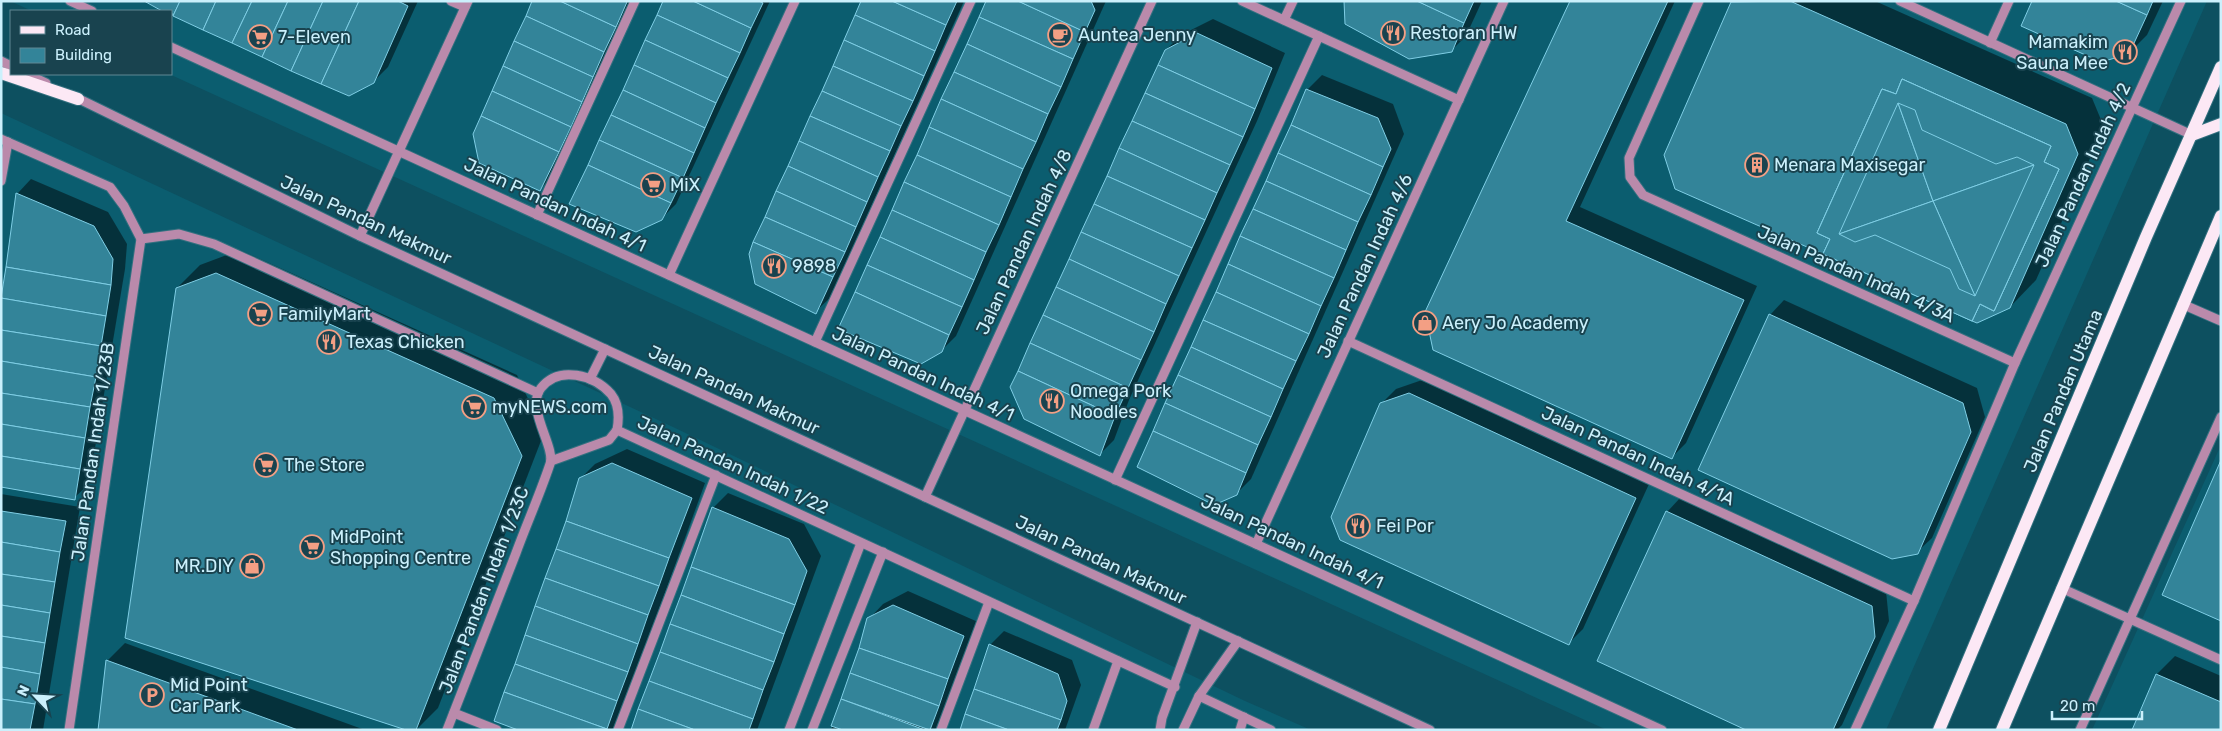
<svg xmlns="http://www.w3.org/2000/svg" width="2222" height="731" font-family="Rubik,sans-serif">
<style>
.built{fill:#0b5d6f}
.shadow{fill:#0007}
.building{fill:#338499;stroke:#7fcee5;fill-rule:evenodd}
.lines{fill:none;stroke-linecap:round;stroke-linejoin:round}
.minor-casing{stroke:#33707f;stroke-width:11}
.major-casing{stroke:#33707f;stroke-width:14}
.minor{stroke:#ba8aab;stroke-width:9}
.major{stroke:#fce8f5;stroke-width:12}
.labels{text-anchor:middle;stroke-width:4;stroke-linejoin:round;paint-order:stroke}
.poi-label{font-size:18px;fill:#cbf0fc;stroke:#19434f;text-anchor:start}
.street-label{font-size:18px;fill:#cbf0fc;stroke:#19434f}
</style>
<rect width="100%" height="100%" fill="#0d5060"/>
<g class="built">
<path d="M10,1H2207L1886,730H1607L169,74H171V11H32Z"/>
<path d="M1,113L673,427L1245,701L1311,730H1Z"/>
<path d="M2221,445V730H2092Z"/>
</g>
<g class="shadow">
<path d="M142,1H418L388,67L373,82L349,95L171,15V11H164Z"/>
<path d="M534,1H634L554,175L540,189Z"/>
<path d="M664,1H770L676,204L661,219Z"/>
<path d="M863,1H964L830,298L815,312Z"/>
<path d="M987,1H1106L956,336L941,351Z"/>
<path d="M1346,1H1482L1466,36L1451,51Z"/>
<path d="M1571,1H1675L1580,207L1757,286L1686,443L1672,457L1434,349Z"/>
<path d="M1733,1H1875L2092,98L2104,127L2036,280L2010,307Z"/>
<path d="M2034,1H2163L2147,35L2129,53Z"/>
<path d="M1213,19L1285,53L1257,121L1129,400L1114,440L1099,455L1166,50L1181,35Z"/>
<path d="M1322,75L1393,104L1404,134L1251,479L1236,494L1307,90Z"/>
<path d="M31,179L108,212L127,244L125,269L89,484L74,498L17,194Z"/>
<path d="M240,250L517,375L544,433L438,708L416,730H410L177,288L200,265Z"/>
<path d="M1784,300L1977,388L1985,417L1932,538L1917,552L1770,315Z"/>
<path d="M1425,379L1649,484L1583,629L1568,644L1381,404L1396,389Z"/>
<path d="M627,449L705,483L615,730H522L567,521L580,479L595,464Z"/>
<path d="M728,493L804,524L821,556L757,730H632L713,508Z"/>
<path d="M1,494L80,507L43,730H1Z"/>
<path d="M1681,497L1886,591L1889,621L1842,725L1837,730H1749L1667,512Z"/>
<path d="M908,591L978,622L938,730H831L861,648L869,619L883,604Z"/>
<path d="M1004,631L1072,660L1081,685L1065,730H960L990,645Z"/>
<path d="M125,643L365,730H100L107,661Z"/>
<path d="M2175,656L2221,676V730H2133L2157,674Z"/>
</g>
<g class="building">
<path d="M144,1H180L173,16L171,11H162Z"/>
<path d="M180,1H216L203,30L173,16Z"/>
<path d="M216,1H252L232,43L203,30Z"/>
<path d="M252,1H288L262,57L232,43Z"/>
<path d="M288,1H323L291,71L262,57Z"/>
<path d="M323,1H359L321,84L291,71Z"/>
<path d="M359,1H398L408,6L374,83L349,96L321,84Z"/>
<path d="M532,1H560L616,27L604,52L526,16Z"/>
<path d="M560,1H626L627,2L616,27Z"/>
<path d="M663,1H693L751,28L740,53L657,15Z"/>
<path d="M693,1H759L763,3L751,28Z"/>
<path d="M861,1H892L946,25L935,51L855,15Z"/>
<path d="M892,1H957L946,25Z"/>
<path d="M986,1H1018L1085,32L1073,59L979,17Z"/>
<path d="M1018,1H1091L1095,10L1085,32Z"/>
<path d="M1344,1H1417L1464,23L1452,52L1409,59L1345,24Z"/>
<path d="M1417,1H1474L1464,23Z"/>
<path d="M1570,1H1668L1566,221L1744,300L1672,459L1433,350L1425,312Z"/>
<path d="M1790,1L2066,124L2078,154L2010,308L1977,323L1972,321L1980,304L1994,311L2059,169L2044,162L2051,146L1902,79L1896,94L1882,89L1817,233L1830,239L1823,254L1675,189L1664,155L1731,2Z"/>
<path d="M2032,1H2116L2147,15L2129,54L2101,62L2021,26Z"/>
<path d="M2116,1H2153L2147,15Z"/>
<path d="M657,15L740,53L728,78L645,40Z"/>
<path d="M855,15L935,51L924,76L844,40Z"/>
<path d="M526,16L604,52L593,77L514,41Z"/>
<path d="M979,17L1073,59L1061,87L967,44Z"/>
<path d="M1197,33L1272,68L1255,109L1158,65L1165,50Z"/>
<path d="M645,40L728,78L716,103L634,65Z"/>
<path d="M844,40L924,76L913,101L833,66Z"/>
<path d="M514,41L593,77L582,102L503,66Z"/>
<path d="M967,44L1061,87L1048,114L954,72Z"/>
<path d="M634,65L716,103L705,128L623,90Z"/>
<path d="M1158,65L1255,109L1243,137L1145,93Z"/>
<path d="M503,66L582,102L571,127L492,91Z"/>
<path d="M833,66L913,101L901,126L822,91Z"/>
<path d="M954,72L1048,114L1036,142L941,99Z"/>
<path d="M1902,79L2051,146L2044,162L2059,169L1994,311L1980,304L1972,321L1823,254L1830,239L1817,233L1882,89L1896,94ZM1898,103L1915,110L1922,130L1996,164L2017,157L2034,165L1975,296L1959,289L1950,269L1875,235L1855,242L1839,234Z"/>
<path d="M1902,79L2051,146L2044,162L2059,169L1994,311L1980,304L1972,321L1823,254L1830,239L1817,233L1882,89L1896,94Z"/>
<path d="M1306,89L1378,118L1391,149L1383,167L1291,125Z"/>
<path d="M623,90L705,128L694,153L611,115Z"/>
<path d="M492,91L571,127L559,152L481,116Z"/>
<path d="M822,91L901,126L890,151L810,116Z"/>
<path d="M1145,93L1243,137L1230,165L1132,121Z"/>
<path d="M941,99L1036,142L1023,169L929,127Z"/>
<path d="M1898,103L1933,201L1839,234Z"/>
<path d="M1898,103L1915,110L1922,130L1996,164L2017,157L2034,165L1933,201Z"/>
<path d="M611,115L694,153L683,178L599,140Z"/>
<path d="M481,116L559,152L540,191L479,163L473,134Z"/>
<path d="M810,116L890,151L878,177L799,141Z"/>
<path d="M1132,121L1230,165L1217,193L1119,148Z"/>
<path d="M1291,125L1383,167L1371,195L1278,153Z"/>
<path d="M929,127L1023,169L1011,197L917,155Z"/>
<path d="M599,140L683,178L671,203L588,165Z"/>
<path d="M799,141L878,177L867,202L788,166Z"/>
<path d="M1119,148L1217,193L1205,220L1107,176Z"/>
<path d="M1278,153L1371,195L1358,222L1266,181Z"/>
<path d="M917,155L1011,197L999,225L904,182Z"/>
<path d="M588,165L671,203L662,220L636,232L569,204Z"/>
<path d="M2034,165L1975,296L1933,201Z"/>
<path d="M788,166L867,202L856,227L776,191Z"/>
<path d="M1107,176L1205,220L1192,248L1094,204Z"/>
<path d="M1266,181L1358,222L1346,250L1253,209Z"/>
<path d="M904,182L999,225L986,252L892,210Z"/>
<path d="M776,191L856,227L845,252L765,217Z"/>
<path d="M16,193L94,226L113,259L111,285L6,267Z"/>
<path d="M1933,201L1975,296L1959,289L1950,269L1875,235L1855,242L1839,234Z"/>
<path d="M1094,204L1192,248L1179,276L1081,232Z"/>
<path d="M1253,209L1346,250L1334,278L1240,236Z"/>
<path d="M892,210L986,252L974,280L880,237Z"/>
<path d="M765,217L845,252L833,277L753,242Z"/>
<path d="M1081,232L1179,276L1166,304L1069,259Z"/>
<path d="M1240,236L1334,278L1321,306L1228,264Z"/>
<path d="M880,237L974,280L962,307L867,265Z"/>
<path d="M753,242L833,277L816,314L755,284L749,254Z"/>
<path d="M1069,259L1166,304L1154,332L1056,287Z"/>
<path d="M1228,264L1321,306L1309,334L1216,292Z"/>
<path d="M867,265L962,307L949,335L855,292Z"/>
<path d="M6,267L111,285L106,316L1,298Z"/>
<path d="M216,273L494,398L522,456L416,730H406L125,638L176,288Z"/>
<path d="M1056,287L1154,332L1141,360L1043,315Z"/>
<path d="M855,292L949,335L942,352L921,364L838,329Z"/>
<path d="M1216,292L1309,334L1296,361L1203,320Z"/>
<path d="M1,298L106,316L101,346L1,330Z"/>
<path d="M1769,314L1963,403L1971,432L1918,554L1892,559L1698,470Z"/>
<path d="M1043,315L1141,360L1128,388L1030,343Z"/>
<path d="M1203,320L1296,361L1283,389L1191,347Z"/>
<path d="M1,330L101,346L96,377L1,361Z"/>
<path d="M1030,343L1128,388L1115,416L1018,371Z"/>
<path d="M1191,347L1283,389L1271,417L1178,375Z"/>
<path d="M1,361L96,377L90,407L1,393Z"/>
<path d="M1018,371L1115,416L1100,456L1024,419L1010,387Z"/>
<path d="M1178,375L1271,417L1258,445L1165,403Z"/>
<path d="M1,393L90,407L85,438L1,424Z"/>
<path d="M1409,393L1636,498L1569,645L1340,540L1331,517L1380,403Z"/>
<path d="M1165,403L1258,445L1246,473L1153,431Z"/>
<path d="M1,424L85,438L80,469L1,456Z"/>
<path d="M1153,431L1246,473L1237,495L1214,505L1137,467Z"/>
<path d="M1,456L80,469L75,500L1,487Z"/>
<path d="M2221,460V621L2162,595Z"/>
<path d="M612,463L692,498L669,558L566,521L579,478Z"/>
<path d="M712,507L789,539L807,571L795,605L691,567Z"/>
<path d="M1,511L66,521L60,552L1,542Z"/>
<path d="M1666,511L1872,606L1875,637L1833,730H1746L1597,661Z"/>
<path d="M566,521L669,558L659,586L556,549Z"/>
<path d="M1,542L60,552L55,582L1,574Z"/>
<path d="M556,549L659,586L648,615L545,578Z"/>
<path d="M691,567L795,605L784,634L681,595Z"/>
<path d="M1,574L55,582L50,613L1,605Z"/>
<path d="M545,578L648,615L638,644L535,606Z"/>
<path d="M681,595L784,634L774,662L670,624Z"/>
<path d="M1,605L50,613L45,643L1,636Z"/>
<path d="M893,605L964,636L948,679L859,648L867,618Z"/>
<path d="M535,606L638,644L628,672L525,635Z"/>
<path d="M670,624L774,662L763,690L660,652Z"/>
<path d="M525,635L628,672L617,701L515,664Z"/>
<path d="M1,636L45,643L40,674L1,667Z"/>
<path d="M989,644L1058,674L1067,701L1061,720L974,689Z"/>
<path d="M859,648L948,679L939,706L850,673Z"/>
<path d="M660,652L763,690L753,719L649,681Z"/>
<path d="M106,660L298,730H98Z"/>
<path d="M515,664L617,701L607,729L504,692Z"/>
<path d="M1,667L40,674L35,704L1,699Z"/>
<path d="M850,673L939,706L930,730L841,699Z"/>
<path d="M2156,674L2221,702V730H2132Z"/>
<path d="M649,681L753,719L749,730H695L638,709Z"/>
<path d="M974,689L1061,720L1057,730H1009L965,714Z"/>
<path d="M504,692L607,729L518,730L494,721Z"/>
<path d="M1,699L35,704L30,730H1Z"/>
<path d="M841,699L925,730H843L831,726Z"/>
<path d="M638,709L695,730H631Z"/>
<path d="M965,714L1009,730H960Z"/>
</g>
<g class="lines">
<g class="minor-casing">
<g id="minor">
<path d="M70,1L92,11"/>
<path d="M451,1L465,7"/>
<path d="M1242,1L1459,100"/>
<path d="M1699,1L1629,158L1630,177L1643,195L2015,363L1914,601L1855,730"/>
<path d="M1900,1L2192,135"/>
<path d="M1284,20L1293,1"/>
<path d="M1990,43L2009,1"/>
<path d="M171,47L1662,730"/>
<path d="M1,61L11,66"/>
<path d="M27,74L46,83"/>
<path d="M73,96L360,236L1430,730"/>
<path d="M1,139L110,187L124,206L141,239L69,730"/>
<path d="M1,181L8,142"/>
<path d="M537,215L635,1"/>
<path d="M360,236L468,1"/>
<path d="M141,239L179,234L214,244L538,393"/>
<path d="M669,275L795,1"/>
<path d="M2182,304L2221,321"/>
<path d="M1348,341L1914,601"/>
<path d="M815,342L971,1"/>
<path d="M2015,363L2181,1"/>
<path d="M590,379L605,349"/>
<path d="M617,430L1175,687"/>
<path d="M551,461L609,440L617,430"/>
<path d="M1115,480L1319,36"/>
<path d="M925,497L1152,1"/>
<path d="M1256,544L1504,1"/>
<path d="M2061,588L2221,660"/>
<path d="M1199,696L1271,730"/>
<path d="M454,713L497,730"/>
<path d="M447,730C470,671 493,612 516,553C527,523 540,494 550,464C556,447 525,408 541,388C559,365 594,375 611,394C619,404 619,419 617,430"/>
<path d="M618,730L716,475"/>
<path d="M789,730L861,543"/>
<path d="M812,730L883,552"/>
<path d="M941,730L989,602"/>
<path d="M1093,730L1118,661"/>
<path d="M1160,730L1162,718L1197,622"/>
<path d="M1183,730L1199,696L1238,641"/>
<path d="M1240,730L1244,717"/>
<path d="M2080,730L2221,417"/>
</g>
</g>
<g class="major-casing">
<g id="major">
<path d="M1,73L78,99"/>
<path d="M2192,135L2221,124"/>
<path d="M1939,730L2146,237L2221,67"/>
<path d="M2002,730L2221,216"/>
</g>
</g>
<use href="#minor" class="minor"/>
<use href="#major" class="major"/>
</g>
<defs>
<g id="restaurant-ring" transform="scale(1.25)"><circle r="9.5" fill="#19434f" stroke="#f39f84" stroke-width="1.5"/><path d="M-5-6h1v4h1v-4h1v4h1v-4h1v5L-1.5 .5V6h-2V.5L-5-1ZM5-6V6H3V1.5H1.5Q1.5-4 5-6Z" fill="#f39f84"/></g>
<g id="cafe-ring" transform="scale(1.25)"><circle r="9.5" fill="#19434f" stroke="#f39f84" stroke-width="1.5"/><path d="M-5.5-4.5H6V0H3Q3 3.5 0 3.5H-2.5Q-5.5 3.5-5.5 0ZM3-3.2v2h1.7v-2ZM-6 4.5H4V6H-6Z" fill="#f39f84"/></g>
<g id="supermarket-ring" transform="scale(1.25)"><circle r="9.5" fill="#19434f" stroke="#f39f84" stroke-width="1.5"/><path d="M-6-5.5h2.5l.6 2H6L4.5 2H-2.5L-4.4-4H-6ZM-1.5 3.2a1.3 1.3 0 1 0 .1 0ZM3 3.2a1.3 1.3 0 1 0 .1 0Z" fill="#f39f84"/></g>
<g id="building-ring" transform="scale(1.25)"><circle r="9.5" fill="#19434f" stroke="#f39f84" stroke-width="1.5"/><path d="M-4-6H4V6H1V3H-1V6H-4ZM-2.5-4.3h1.7v1.8h-1.7ZM.8-4.3h1.7v1.8H.8ZM-2.5-1h1.7V.8h-1.7ZM.8-1h1.7V.8H.8Z" fill="#f39f84"/></g>
<g id="shop-ring" transform="scale(1.25)"><circle r="9.5" fill="#19434f" stroke="#f39f84" stroke-width="1.5"/><path d="M-5-2.5h2.3a2.7 3.5 0 0 1 5.4 0H5L5.5 6h-11ZM-1.5-2.5h3a1.5 2.3 0 0 0-3 0Z" fill="#f39f84"/></g>
<g id="parking-ring" transform="scale(1.25)"><circle r="9.5" fill="#19434f" stroke="#f39f84" stroke-width="1.5"/><path d="M-3.5-5.5H1a3.5 3.5 0 0 1 0 7H-1V5.5H-3.5ZM-1-3.4V-.6H.8a1.4 1.4 0 0 0 0-2.8Z" fill="#f39f84"/></g>
</defs>
<g fill-rule="evenodd">
<use href="#restaurant-ring" x="1393" y="33"/>
<use href="#cafe-ring" x="1060" y="35"/>
<use href="#supermarket-ring" x="260" y="37"/>
<use href="#restaurant-ring" x="2125" y="52"/>
<use href="#building-ring" x="1757" y="165"/>
<use href="#supermarket-ring" x="653" y="185"/>
<use href="#restaurant-ring" x="774" y="266"/>
<use href="#supermarket-ring" x="260" y="314"/>
<use href="#shop-ring" x="1425" y="323"/>
<use href="#restaurant-ring" x="329" y="342"/>
<use href="#restaurant-ring" x="1052" y="401"/>
<use href="#supermarket-ring" x="474" y="407"/>
<use href="#supermarket-ring" x="266" y="465"/>
<use href="#restaurant-ring" x="1358" y="526"/>
<use href="#supermarket-ring" x="312" y="547"/>
<use href="#shop-ring" x="252" y="566"/>
<use href="#parking-ring" x="152" y="695"/>
</g>
<g class="labels">
<g class="poi-label">
<text x="1410" y="39">Restoran HW</text>
<text x="1078" y="41">Auntea Jenny</text>
<text x="278" y="43">7-Eleven</text>
<text x="2108" y="48" text-anchor="end">Mamakim<tspan x="2108" dy="21">Sauna Mee</tspan></text>
<text x="1774" y="171">Menara Maxisegar</text>
<text x="670" y="191">MiX</text>
<text x="792" y="272">9898</text>
<text x="278" y="320">FamilyMart</text>
<text x="1442" y="329">Aery Jo Academy</text>
<text x="346" y="348">Texas Chicken</text>
<text x="1070" y="397">Omega Pork<tspan x="1070" dy="21">Noodles</tspan></text>
<text x="492" y="413">myNEWS.com</text>
<text x="284" y="471">The Store</text>
<text x="1376" y="532">Fei Por</text>
<text x="330" y="543">MidPoint<tspan x="330" dy="21">Shopping Centre</tspan></text>
<text x="234" y="572" text-anchor="end">MR.DIY</text>
<text x="170" y="691">Mid Point<tspan x="170" dy="21">Car Park</tspan></text>
</g>
<g class="street-label">
<text transform="translate(2083 175) rotate(-65)" y="6">Jalan Pandan Indah 4/2</text>
<text transform="translate(555 205) rotate(25)" y="6">Jalan Pandan Indah 4/1</text>
<text transform="translate(366 220) rotate(25)" y="6">Jalan Pandan Makmur</text>
<text transform="translate(1024 242) rotate(-65)" y="6">Jalan Pandan Indah 4/8</text>
<text transform="translate(1365 266) rotate(-65)" y="6">Jalan Pandan Indah 4/6</text>
<text transform="translate(1856 274) rotate(24)" y="6">Jalan Pandan Indah 4/3A</text>
<text transform="translate(923 374) rotate(25)" y="6">Jalan Pandan Indah 4/1</text>
<text transform="translate(734 390) rotate(25)" y="6">Jalan Pandan Makmur</text>
<text transform="translate(2063 391) rotate(-67)" y="6">Jalan Pandan Utama</text>
<text transform="translate(93 452) rotate(-82)" y="6">Jalan Pandan Indah 1/23B</text>
<text transform="translate(1638 456) rotate(25)" y="6">Jalan Pandan Indah 4/1A</text>
<text transform="translate(733 465) rotate(25)" y="6">Jalan Pandan Indah 1/22</text>
<text transform="translate(1292 542) rotate(25)" y="6">Jalan Pandan Indah 4/1</text>
<text transform="translate(1101 560) rotate(25)" y="6">Jalan Pandan Makmur</text>
<text transform="translate(484 590) rotate(-69)" y="6">Jalan Pandan Indah 1/23C</text>
</g>
</g>
<rect width="2222" height="731" fill="none" stroke="#cbf0fc" stroke-width="5"/>
<rect x="10" y="10" width="162" height="65" fill="#19434f" stroke="#608894"/>
<rect x="20" y="26" width="25" height="8" fill="#fce8f5" stroke="#608894"/>
<text x="55" y="35" font-size="15" fill="#cbf0fc">Road</text>
<rect x="20" y="48" width="25" height="15" fill="#338499" stroke="#608894"/>
<text x="55" y="60" font-size="15" fill="#cbf0fc">Building</text>
<g transform="translate(35 696) rotate(295)" stroke="#19434f" stroke-width="4" paint-order="stroke">
<path d="M0-4L9 19L0 12L-9 19Z" fill="#cbf0fc"/>
<text y="-8" font-size="14" font-weight="bold" text-anchor="middle" fill="#cbf0fc">N</text>
</g>
<path d="M2052 711v8h90v-8" fill="none" stroke="#cbf0fc" stroke-width="2.5"/>
<text x="2060" y="711" font-size="15" fill="#cbf0fc" stroke="#19434f" stroke-width="4" paint-order="stroke">20 m</text>
</svg>
